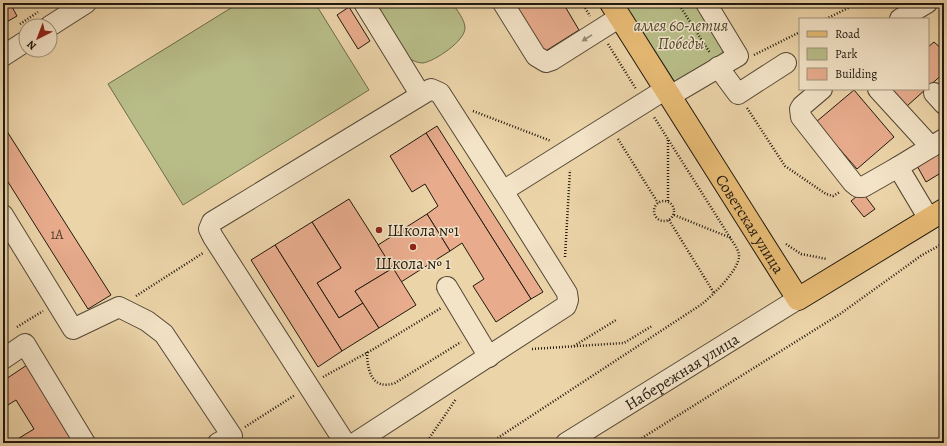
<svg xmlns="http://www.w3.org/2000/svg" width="947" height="446" font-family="Alegreya,serif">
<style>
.green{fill:#b8bd88;stroke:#6c6b4c}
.building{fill:#e8ac8d;stroke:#21190f}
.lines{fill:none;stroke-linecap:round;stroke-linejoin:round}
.minor-casing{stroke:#544836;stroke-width:22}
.major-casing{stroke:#21190f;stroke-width:24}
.path{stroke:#21190f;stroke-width:2.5;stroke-dasharray:1 2;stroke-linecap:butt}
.minor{stroke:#f3e3c7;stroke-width:20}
.major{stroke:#e6ba74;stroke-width:22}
.oneway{fill:#948874}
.poi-dot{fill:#8f2418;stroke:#f3e3c7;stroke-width:1.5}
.labels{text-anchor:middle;stroke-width:3;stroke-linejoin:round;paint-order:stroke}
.number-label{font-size:14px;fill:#533e2e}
.park-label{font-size:16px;font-style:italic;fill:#4e4a33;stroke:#f3e3c7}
.street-label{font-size:16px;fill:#21190f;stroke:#f3e3c7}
.poi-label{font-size:16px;fill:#21190f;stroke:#f3e3c7;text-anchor:start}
</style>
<rect width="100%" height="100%" fill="#ecd4a9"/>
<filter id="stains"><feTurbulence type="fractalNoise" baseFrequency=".005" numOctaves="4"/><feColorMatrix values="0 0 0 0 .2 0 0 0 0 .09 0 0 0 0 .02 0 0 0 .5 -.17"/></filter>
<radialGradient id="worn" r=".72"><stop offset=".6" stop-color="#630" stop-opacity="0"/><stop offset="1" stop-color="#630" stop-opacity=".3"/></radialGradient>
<g class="green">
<path d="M239,3H315L369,90L183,205L108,84Z"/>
<path d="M374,3H452C457,10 465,20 465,28C465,41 435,61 423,63C418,63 413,61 409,58Z"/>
<path d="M624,3H698L723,50L722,54L675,82Z"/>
</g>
<g class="building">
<path d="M3,3H10L17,16L3,24Z"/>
<path d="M513,3H563L579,30L544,52Z"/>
<path d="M349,7L370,41L358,49L337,15Z"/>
<path d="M934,42L944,51V73L928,87V47Z"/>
<path d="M892,89H926L907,106Z"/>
<path d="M854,90L894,137L857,169L816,122Z"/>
<path d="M3,125L111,295L88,309L3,174Z"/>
<path d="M437,126L543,292L531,299L426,133Z"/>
<path d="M426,133L531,299L496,322L473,286L484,279L462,243L450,251L427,214L438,206L425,184L412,192L390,156Z"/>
<path d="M944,148V171L926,182L916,164Z"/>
<path d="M862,192L875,209L864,217L851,201Z"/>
<path d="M349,199L393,268L355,291L363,303L339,318L317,283L341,268L312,222Z"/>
<path d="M427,214L450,251L401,282L378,245Z"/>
<path d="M312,222L341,268L317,283L339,318L363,303L379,328L342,351L275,245Z"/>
<path d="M275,245L342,351L318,367L251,260Z"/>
<path d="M393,268L416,305L379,328L355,291Z"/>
<path d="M27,365L76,443H43L40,439L34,443H11L34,429L16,400L3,408V381Z"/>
</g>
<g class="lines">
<g class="minor-casing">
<g id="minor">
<path d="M364,3L420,94"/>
<path d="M503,3L536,56L546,62L552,60L620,17"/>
<path d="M900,19L927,3"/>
<path d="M50,26L86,3"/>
<path d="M3,56L26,41"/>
<path d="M718,67L738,94L786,63"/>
<path d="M822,89L802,106L800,109L801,117L853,183L858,187H863L898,167"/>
<path d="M878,89L931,147"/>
<path d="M934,93L944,104"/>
<path d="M670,96L738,56L706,3"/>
<path d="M3,215L73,329L119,307L147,321L164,334L232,436L218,443"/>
<path d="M929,219L898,167L944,139"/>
<path d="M447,287L489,357"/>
<path d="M3,359L25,344L85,443"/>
<path d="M345,443L213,237L209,229L212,222L431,89L440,93L503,191"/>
<path d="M355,443L566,306L568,300L567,293L503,191L666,89"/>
<path id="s1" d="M566,443L798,299"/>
</g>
</g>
<g class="major-casing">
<g id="major">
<path id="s2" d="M611,3L798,299L944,210"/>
</g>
</g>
<g class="path">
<path d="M582,3L590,16"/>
<path d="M678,3L710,53"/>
<path d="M826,19L858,3"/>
<path d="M20,24L38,12"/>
<path d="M608,44L636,89"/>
<path d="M754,55L800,32"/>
<path d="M747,108L785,166L826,194L833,196L840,192"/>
<path d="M473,111L551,141"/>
<path d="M618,139L658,203"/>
<circle cx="664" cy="211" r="10"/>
<path d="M668,201V140"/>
<path d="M674,215L731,238"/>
<path d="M669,220L714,293"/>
<path d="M786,244L801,254L827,259"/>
<path d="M565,257L570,170"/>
<path d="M136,296L203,253"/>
<path d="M17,327L43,311"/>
<path d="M574,346L616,320"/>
<path d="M532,349L624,343L652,326"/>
<path d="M367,352C367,370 372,391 395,383L461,342"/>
<path d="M323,377L372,350L441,308"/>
<path d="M245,427L295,395"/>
<path d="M426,443L456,399"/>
<path d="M490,443L702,304C713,295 739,270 739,256C739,250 734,244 731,239L654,117"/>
<path d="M634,443L840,314L922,255L944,243"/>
</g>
<use href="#minor" class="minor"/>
<use href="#major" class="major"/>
</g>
<defs><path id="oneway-solid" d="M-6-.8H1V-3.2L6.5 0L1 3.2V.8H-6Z"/></defs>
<use class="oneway" href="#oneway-solid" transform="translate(587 38) rotate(148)"/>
<g class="poi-dot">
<circle cx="379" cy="230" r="4"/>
<circle cx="413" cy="247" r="4"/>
</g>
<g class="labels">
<g class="number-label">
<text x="57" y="239">1А</text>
</g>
<g class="park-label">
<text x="681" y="31">аллея 60-летия<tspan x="681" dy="18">Победы</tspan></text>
</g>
<g class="street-label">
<text dy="6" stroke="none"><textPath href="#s2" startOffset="261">Советская улица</textPath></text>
<text dy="6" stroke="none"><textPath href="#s1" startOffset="136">Набережная улица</textPath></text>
</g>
<g class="poi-label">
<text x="387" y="236">Школа №1</text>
<text x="413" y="269" text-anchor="middle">Школа № 1</text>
</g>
</g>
<rect width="947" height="446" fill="none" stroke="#ecd4a9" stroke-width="16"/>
<rect x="4" y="4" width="939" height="438" fill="none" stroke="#21190f" stroke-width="2"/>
<rect x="8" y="8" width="931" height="430" fill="none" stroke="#21190f"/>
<rect x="799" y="18" width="130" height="72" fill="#f3e3c7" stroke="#9f927d"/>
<rect x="807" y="31" width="20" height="6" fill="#e6ba74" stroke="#9f927d"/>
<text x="835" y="38" font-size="12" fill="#21190f">Road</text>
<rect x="807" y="48" width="20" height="12" fill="#b8bd88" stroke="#9f927d"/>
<text x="835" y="58" font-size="12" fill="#21190f">Park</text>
<rect x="807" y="68" width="20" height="12" fill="#e8ac8d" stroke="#9f927d"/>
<text x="835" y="78" font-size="12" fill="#21190f">Building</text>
<g transform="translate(38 38) rotate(222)"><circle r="19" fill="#f3e3c7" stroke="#9f927d"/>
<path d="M0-3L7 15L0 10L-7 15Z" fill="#8f2418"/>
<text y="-6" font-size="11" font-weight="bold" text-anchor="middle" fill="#21190f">N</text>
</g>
<rect width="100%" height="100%" filter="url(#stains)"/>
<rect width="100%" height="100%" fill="url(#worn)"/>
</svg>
